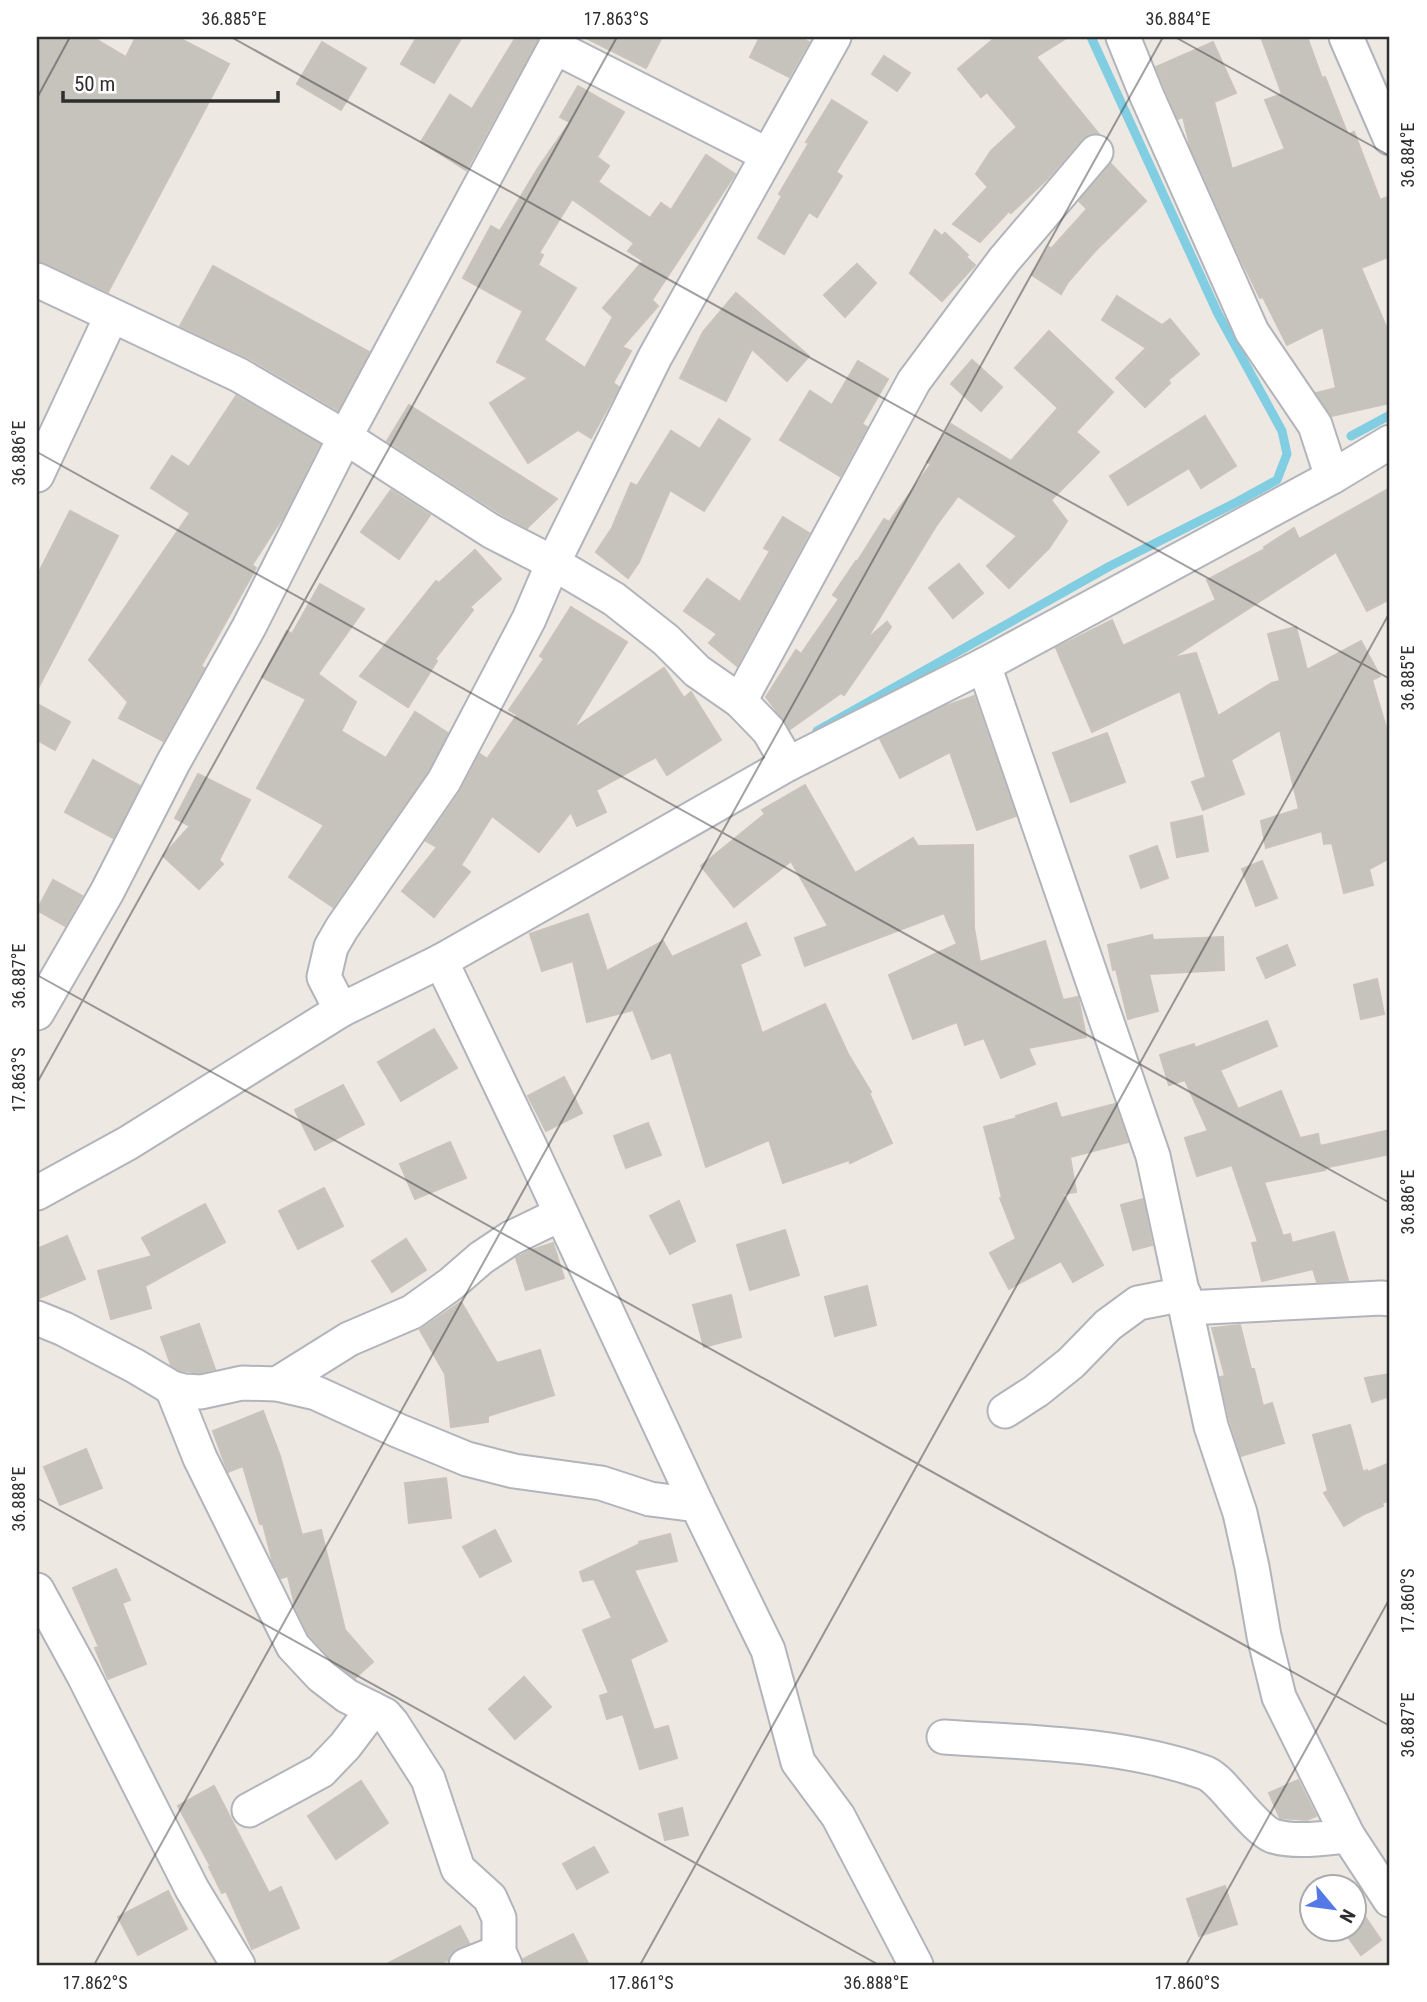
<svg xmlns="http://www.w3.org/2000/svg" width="1427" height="2002" font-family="'Roboto Condensed',sans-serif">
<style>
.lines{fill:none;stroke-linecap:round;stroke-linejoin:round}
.stream{stroke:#81cee3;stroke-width:9}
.building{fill:#c6c3bd;stroke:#c9c3bb;stroke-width:2;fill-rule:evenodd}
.street-casing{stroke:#b2b4bc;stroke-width:37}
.street{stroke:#fff;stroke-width:33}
.ticks{fill:none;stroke:#2e2e2e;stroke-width:2;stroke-opacity:0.45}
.neatline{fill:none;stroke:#2e2e2e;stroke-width:2.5}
.ticks-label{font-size:18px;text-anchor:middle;fill:#2e2e2e}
</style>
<rect width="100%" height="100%" fill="#ede8e2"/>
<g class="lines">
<g class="stream">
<path d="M1351,436L1390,415"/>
<path d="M817,731L1110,566L1237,502L1277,480L1287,454L1282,431L1218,314L1091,37"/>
</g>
</g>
<g class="building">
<path d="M37,37H92L126,57L136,37H177L229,64L108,292L45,263L37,261Z"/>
<path d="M417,37H462L434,83L401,64Z"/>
<path d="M516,37H539L466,170L421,142L450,95L472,109Z"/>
<path d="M584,37H662L646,68Z"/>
<path d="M760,37H799L809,42L789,77L750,57Z"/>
<path d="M996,37H1068L1036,57L1098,133L1089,134L1081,140L1048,178L1011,213L1009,211L980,242L953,224L988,187L976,174L991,151L1017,127L987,92L981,97L958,69Z"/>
<path d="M1261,37H1307L1322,78L1325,77L1348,135L1354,132L1380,200L1390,196V256L1361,268L1390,336V403L1332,416L1316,393L1336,388L1323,327L1287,345L1263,297L1260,298L1239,255L1190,146L1183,117L1178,119L1156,67L1213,42L1236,93L1214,102L1232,169L1285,149L1265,100L1282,94Z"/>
<path d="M322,42L366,68L341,110L297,84Z"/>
<path d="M884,56L910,73L897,91L872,74Z"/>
<path d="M578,86L624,112L597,157L609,166L598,182L650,218L661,203L671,210L706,155L735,174L652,300L658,306L622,347L631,351L613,383L619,387L591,438L578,430L528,463L490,403L528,378L497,362L523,311L463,278L491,226L500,231L538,168L570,122L560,117ZM572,199L634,243L628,251L643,261L603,308L613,317L585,368L544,340L576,288L538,265L543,255L539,253Z"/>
<path d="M832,100L867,122L836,172L842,176L817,217L809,212L784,254L758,238L782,196L779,194L809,143L806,142Z"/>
<path d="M1111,164L1146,201L1096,250L1068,282L1061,294L1032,275L1049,247L1051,249L1087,209L1079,201Z"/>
<path d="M935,230L942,236L945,233L968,255L966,257L975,265L942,301L910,273Z"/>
<path d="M857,264L876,283L845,317L824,295Z"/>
<path d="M213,266L369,352L338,410L249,358L180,326Z"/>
<path d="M736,293L809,356L787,381L752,349L726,401L680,378L703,332Z"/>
<path d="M1117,296L1162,325L1170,319L1199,354L1168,380L1170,383L1145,407L1116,378L1146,348L1102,320Z"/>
<path d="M1049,331L1113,392L1076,432L1099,452L1051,500L1067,521L1049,548L1009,588L987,566L1017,536L958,496L936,526L866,640L887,622L891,627L844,695L841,693L790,729L766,697L796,650L801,654L839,599L833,595L856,561L857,562L884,519L889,522L931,464L927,462L951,424L1011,461L1058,408L1015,368Z"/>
<path d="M972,360L1002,387L981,411L951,384Z"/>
<path d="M858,361L888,379L862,424L867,427L840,476L780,440L810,391L832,405Z"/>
<path d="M236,396L320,444L283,517L252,565L256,568L201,666L204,668L163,741L119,718L128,702L89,660L190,513L151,488L172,456L189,467Z"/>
<path d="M409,405L557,499L527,528L501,514L387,441Z"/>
<path d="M1205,416L1236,466L1201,488L1189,468L1128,505L1110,476Z"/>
<path d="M719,419L750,439L704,511L670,490L639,562L628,578L596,552L612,528L631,483L637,486L671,431L700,449Z"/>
<path d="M1390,488V599L1367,611L1336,552L1172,658L1196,653L1218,716L1272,683L1280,681L1268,634L1296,627L1307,670L1361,641L1380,676L1372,680L1390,741V858L1369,869L1373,885L1344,893L1332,843L1324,844L1322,831L1266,848L1261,821L1299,809L1280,730L1231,760L1244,794L1203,810L1192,782L1206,777L1180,691L1092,732L1056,648L1112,620L1123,646L1216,600L1207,580L1265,549L1264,547L1294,528L1299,539Z"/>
<path d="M391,490L430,515L399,559L361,532Z"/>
<path d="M70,511L118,536L37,690V576Z"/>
<path d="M783,517L809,533L737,666L709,643L717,634L684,611L707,579L740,602L770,551L764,548Z"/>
<path d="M475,550L501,579L470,607L473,610L435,659L437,661L408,707L360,676L436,581L439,583Z"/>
<path d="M959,564L983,593L953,618L929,588Z"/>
<path d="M320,584L364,609L318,674L356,702L341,731L386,758L415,712L448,733L428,771L333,907L289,877L324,825L257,788L306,699L262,677L287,631L292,634Z"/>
<path d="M571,607L627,642L573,729L664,668L684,698L691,692L721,740L667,775L656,757L596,790L606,812L577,826L571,812L539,852L492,816L461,865L470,872L434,917L402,891L437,847L426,841L460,792L480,754L487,759L517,715L509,710L544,659L540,656Z"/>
<path d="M974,696L1016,816L977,830L950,752L900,778L880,739L943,707Z"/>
<path d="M37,704L70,722L55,750L37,740Z"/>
<path d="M1107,733L1125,782L1071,802L1053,753Z"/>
<path d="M93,760L140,786L113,838L65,812Z"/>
<path d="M198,774L250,800L219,860L223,864L199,889L163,856L190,826L175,818Z"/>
<path d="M805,785L855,873L913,838L918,846L973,845L974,928L980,962L1045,941L1063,1000L1078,997L1086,1037L1028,1048L1035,1064L1001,1078L984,1038L965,1045L957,1022L913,1039L889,975L957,944L944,913L805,966L795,938L828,926L791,861L734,907L701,866L765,814L762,810Z"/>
<path d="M1202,816L1208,851L1177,857L1171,823Z"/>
<path d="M1157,846L1168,878L1141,888L1130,856Z"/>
<path d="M1262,861L1277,898L1256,906L1242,869Z"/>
<path d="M53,880L82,896L65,926L37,910Z"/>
<path d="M588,914L607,971L663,941L672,957L746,923L760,955L740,964L762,1033L825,1004L848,1054L871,1092L869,1093L892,1143L850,1163L849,1160L783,1183L769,1140L706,1167L671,1052L652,1059L633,1010L587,1022L573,961L542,971L530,934Z"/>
<path d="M1152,935L1153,940L1223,937L1224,970L1149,974L1158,1011L1128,1019L1116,969L1113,970L1108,945Z"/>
<path d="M1287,945L1295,965L1266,978L1257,958Z"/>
<path d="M1377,979L1384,1014L1361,1019L1354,985Z"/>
<path d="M1267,1021L1277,1046L1220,1070L1238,1109L1281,1091L1300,1138L1318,1134L1320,1146L1390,1130V1154L1324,1168L1325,1170L1264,1182L1283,1236L1290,1234L1292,1243L1334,1232L1348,1280L1317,1282L1313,1269L1262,1281L1252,1243L1258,1242L1232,1165L1197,1176L1185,1138L1208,1131L1185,1080L1169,1085L1160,1055L1194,1044L1195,1048Z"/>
<path d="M434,1029L457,1068L401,1101L378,1062Z"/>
<path d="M564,1077L582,1113L546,1131L528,1096Z"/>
<path d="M343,1085L364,1124L315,1150L295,1110Z"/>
<path d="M1056,1103L1061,1118L1115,1104L1128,1142L1070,1157L1076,1192L1063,1194L1103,1265L1073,1282L1061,1261L1009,1289L990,1253L1016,1239L1000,1198L1002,1197L984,1127L1017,1118L1016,1116Z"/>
<path d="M648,1123L661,1155L626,1168L614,1136Z"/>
<path d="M450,1142L466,1178L415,1199L400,1164Z"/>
<path d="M324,1188L343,1226L298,1249L279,1211Z"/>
<path d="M1143,1199L1152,1245L1133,1250L1121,1205Z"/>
<path d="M679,1201L695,1241L670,1254L650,1216Z"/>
<path d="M205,1204L225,1242L145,1286L151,1308L111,1319L98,1271L152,1256L142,1238Z"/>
<path d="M785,1230L799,1275L750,1290L737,1245Z"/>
<path d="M67,1236L85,1279L37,1299V1249Z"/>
<path d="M406,1239L426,1270L392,1292L372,1261Z"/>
<path d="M553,1243L564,1278L526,1290L516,1258L529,1251Z"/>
<path d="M867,1286L876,1325L835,1336L825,1297Z"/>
<path d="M731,1295L741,1337L704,1347L693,1305Z"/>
<path d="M461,1302L497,1363L540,1350L554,1395L488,1416V1422L451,1427L445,1374L420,1330Z"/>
<path d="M199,1324L215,1369L199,1373L179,1370L171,1365L161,1337Z"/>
<path d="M1240,1325L1251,1369H1254L1263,1406L1272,1403L1284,1443L1241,1456L1230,1421L1220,1377L1225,1376L1212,1328Z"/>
<path d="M1390,1374V1396L1372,1402L1365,1378Z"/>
<path d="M263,1411L280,1456L302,1535L321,1530L345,1630L373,1662L355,1678L334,1662L309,1635L295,1606L288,1576L281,1578L273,1563L263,1524H260L243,1466L228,1472L213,1431Z"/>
<path d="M1350,1425L1363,1472L1367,1470L1368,1472L1390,1463V1500L1382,1503L1383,1506L1364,1514L1344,1526L1324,1493L1328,1491L1313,1435Z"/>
<path d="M86,1449L102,1488L60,1505L44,1467Z"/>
<path d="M446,1478L451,1518L409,1523L405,1483Z"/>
<path d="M495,1530L511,1561L480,1577L463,1547Z"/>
<path d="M670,1534L677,1561L634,1570L667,1641L630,1659L654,1730L668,1726L677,1758L640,1769L623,1714L607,1719L600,1696L609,1693L583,1630L612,1618L594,1579L583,1581L580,1572L640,1544L639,1542Z"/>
<path d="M116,1569L130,1600L122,1603L146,1664L108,1679L95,1648L99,1647L73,1588Z"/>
<path d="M524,1677L551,1707L515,1739L489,1709Z"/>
<path d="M1298,1780L1316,1816L1307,1820L1280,1818L1269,1793Z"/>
<path d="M361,1781L388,1823L336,1859L308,1816Z"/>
<path d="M214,1786L269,1893L281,1887L299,1928L252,1949L226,1891L222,1893L209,1867H211L178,1806Z"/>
<path d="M682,1808L688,1835L665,1840L659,1814Z"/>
<path d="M594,1847L608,1872L577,1889L563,1864Z"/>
<path d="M1225,1886L1237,1924L1199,1936L1187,1899Z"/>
<path d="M168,1891L187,1929L138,1955L118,1917Z"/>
<path d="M1364,1915L1381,1940L1361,1955L1343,1930L1354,1928V1923Z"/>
<path d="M460,1926L469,1943L458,1947L451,1953L448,1960L437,1965H385Z"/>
<path d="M573,1934L589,1965H524L523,1959Z"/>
</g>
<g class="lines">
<g class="street-casing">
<g id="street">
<path d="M1123,37L1147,96L1252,332L1315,425L1332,477"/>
<path d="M1346,37L1390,138"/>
<path d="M37,280L239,375L345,437L491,531L553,563L614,599L666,640L697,671L740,701L769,731L788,764"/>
<path d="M37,475L111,317"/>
<path d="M984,665L1153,1156L1211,1426L1240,1513L1252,1567L1264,1636L1279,1697L1348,1836L1390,1900"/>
<path d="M740,701L914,381L1004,260L1096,152"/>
<path d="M441,961L532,1151L697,1505L768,1650L798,1762L838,1816L916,1965"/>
<path d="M341,1010L324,977L331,947L342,928L444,781L529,619L553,563L655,357L834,37"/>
<path d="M37,1013L107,892L173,763L249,627L345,437L555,47L768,155"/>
<path d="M37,1193L128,1143L341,1010L441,961L788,764L984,665L1332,477L1390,442"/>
<path d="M1187,1308L1381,1298L1390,1299"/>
<path d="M37,1318L64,1329L135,1366L172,1388L184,1391L201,1392L242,1383L277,1384L316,1393L399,1431L467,1459L514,1471L601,1483L650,1499L697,1505"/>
<path d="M277,1384L349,1339L412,1312L451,1284L481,1258L511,1238L561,1214"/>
<path d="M172,1388L200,1458L293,1646L321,1676L347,1696L385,1715L392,1723L428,1779L458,1869L490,1898L499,1918V1952L505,1965"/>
<path d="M1005,1411L1036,1391L1071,1363L1108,1325L1138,1303L1184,1294"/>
<path d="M37,1590L83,1674L192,1889L238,1965"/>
<path d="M944,1737C1030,1743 1120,1743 1203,1772C1213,1775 1223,1787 1231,1796C1241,1807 1260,1831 1273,1836C1296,1843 1324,1838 1348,1836"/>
<path d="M249,1810L321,1771L345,1746L373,1709"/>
<path d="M466,1965L499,1952"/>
</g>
</g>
<use href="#street" class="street"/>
</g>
<path class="ticks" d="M231,37L1390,679M1175,37L1390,156M37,98L70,37M37,452L1390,1203M37,975L1390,1726M37,1083L617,37M37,1498L879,1965M94,1965L1163,37M640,1965L1390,612M1186,1965L1390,1598"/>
<rect width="1427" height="2002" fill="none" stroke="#ffffff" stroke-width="77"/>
<g transform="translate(1333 1908) rotate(119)"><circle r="33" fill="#ffffff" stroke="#ababab" stroke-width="2"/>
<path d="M0-5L12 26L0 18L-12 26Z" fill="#5578e7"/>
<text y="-10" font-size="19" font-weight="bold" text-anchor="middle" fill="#2e2e2e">N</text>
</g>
<path d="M63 91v10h215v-10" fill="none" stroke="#2e2e2e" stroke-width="3.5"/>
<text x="74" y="91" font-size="21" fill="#2e2e2e" stroke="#ffffff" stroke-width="5" paint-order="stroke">50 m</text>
<rect x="38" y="38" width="1350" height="1926" class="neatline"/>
<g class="ticks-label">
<text x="234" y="25">36.885°E</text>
<text x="616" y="25">17.863°S</text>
<text x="1178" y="25">36.884°E</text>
<text transform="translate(1408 155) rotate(-90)" y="6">36.884°E</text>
<text transform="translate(19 453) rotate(-90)" y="6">36.886°E</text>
<text transform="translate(1408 678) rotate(-90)" y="6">36.885°E</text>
<text transform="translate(19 976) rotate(-90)" y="6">36.887°E</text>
<text transform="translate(19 1080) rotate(-90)" y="6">17.863°S</text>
<text transform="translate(1408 1202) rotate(-90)" y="6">36.886°E</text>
<text transform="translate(19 1499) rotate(-90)" y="6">36.888°E</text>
<text transform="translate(1408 1601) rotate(-90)" y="6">17.860°S</text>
<text transform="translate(1408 1725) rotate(-90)" y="6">36.887°E</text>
<text x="95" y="1989">17.862°S</text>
<text x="641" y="1989">17.861°S</text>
<text x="876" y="1989">36.888°E</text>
<text x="1187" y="1989">17.860°S</text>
</g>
</svg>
